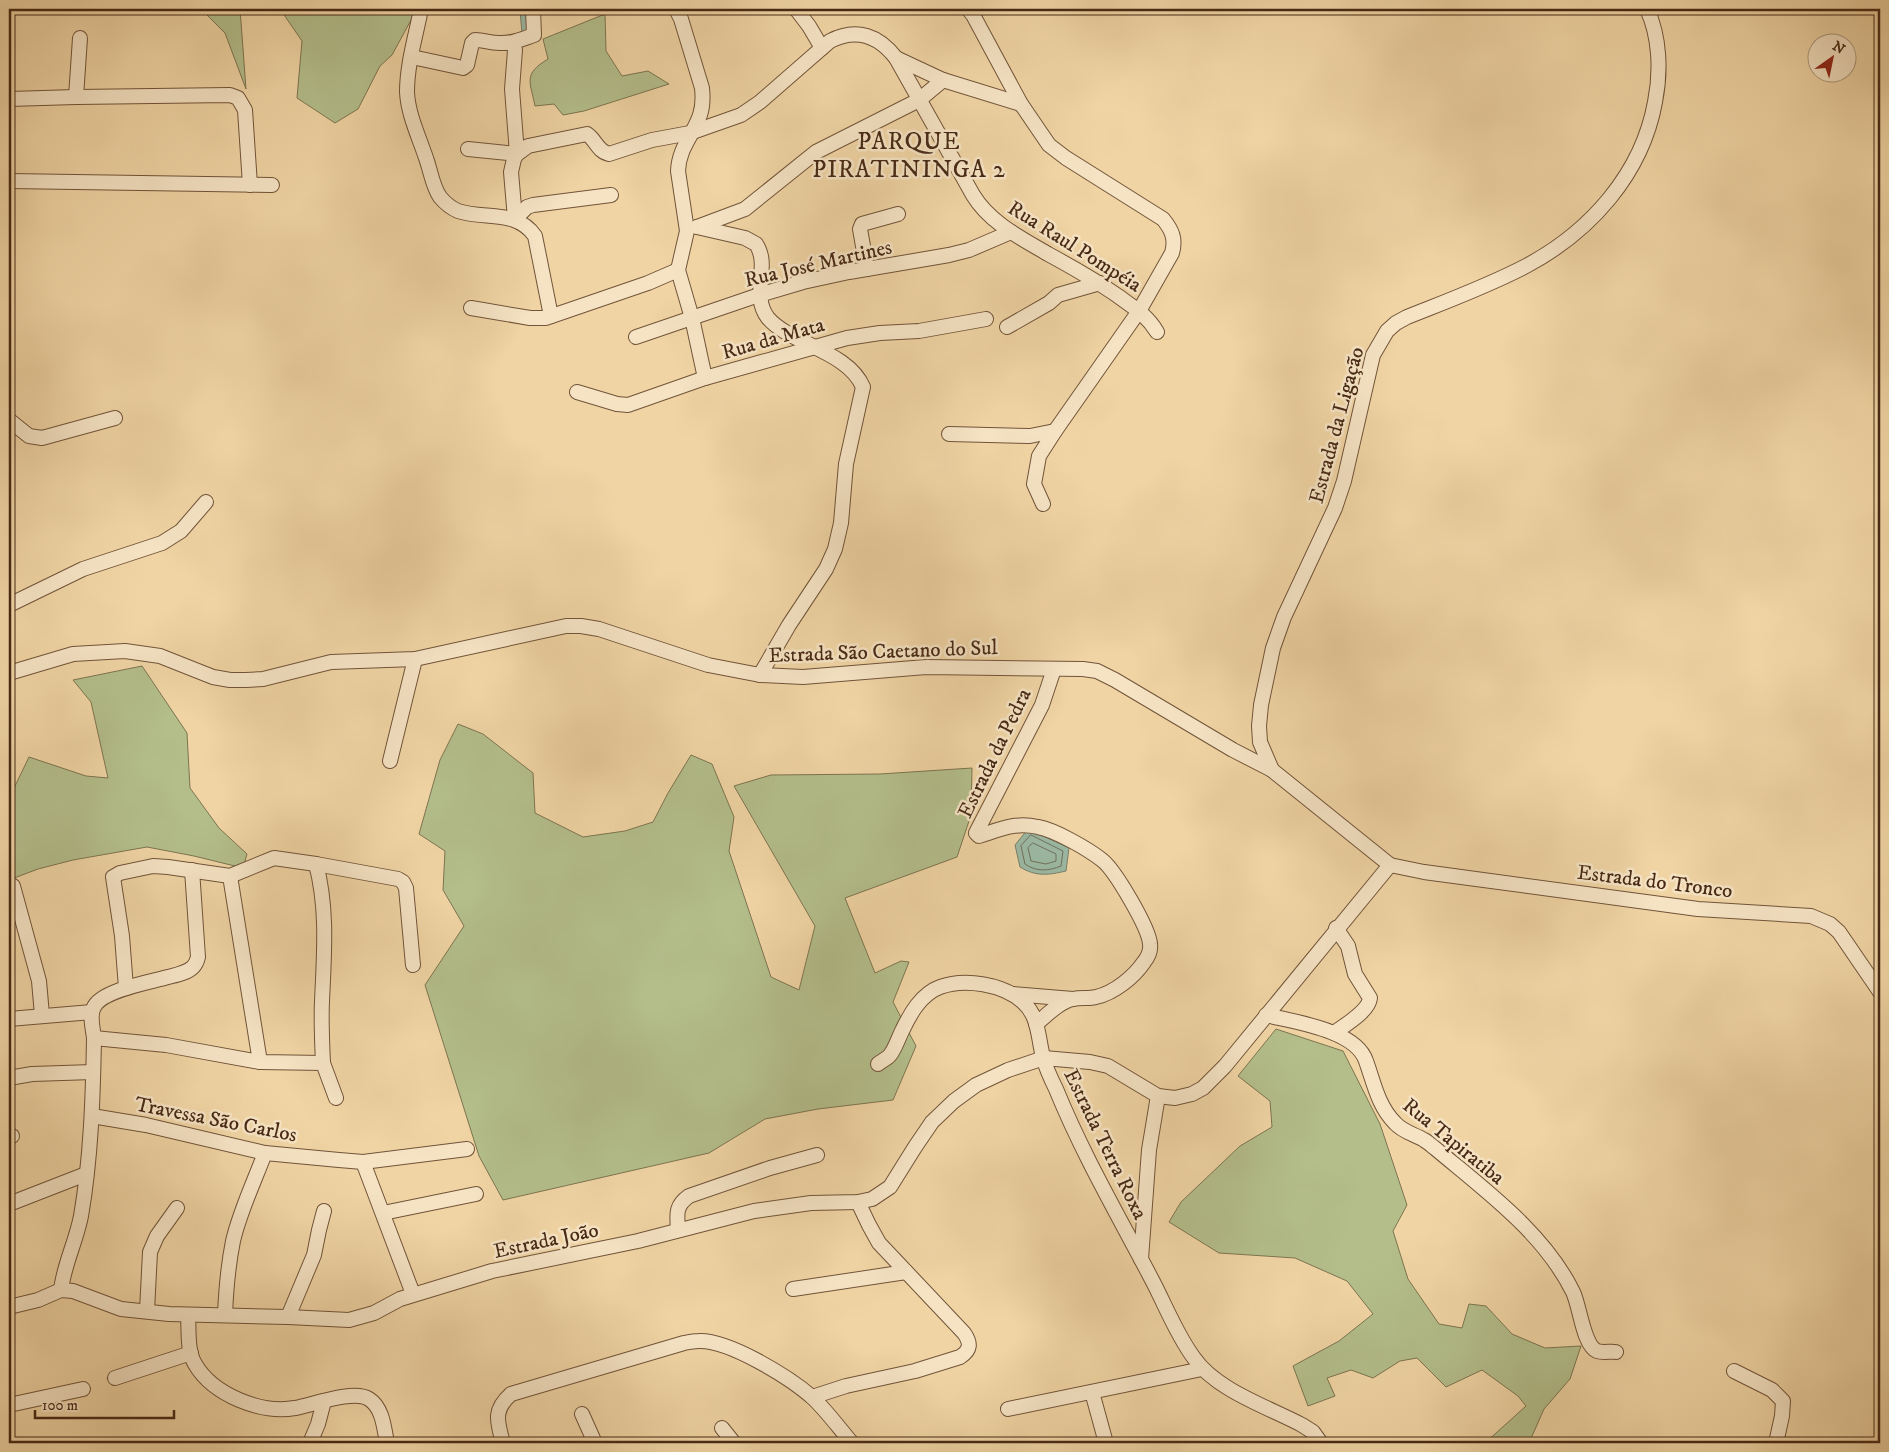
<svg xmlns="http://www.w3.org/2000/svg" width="1889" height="1452" font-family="'IM FELL DW Pica',serif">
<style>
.green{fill:#b3be8b;stroke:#7d7450}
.water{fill:#9bb8a3;stroke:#797f6a}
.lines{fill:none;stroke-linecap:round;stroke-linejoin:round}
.shore{stroke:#71705c;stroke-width:1}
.minor-casing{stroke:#715439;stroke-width:16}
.minor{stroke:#f5e3c4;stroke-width:14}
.labels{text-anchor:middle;stroke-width:5;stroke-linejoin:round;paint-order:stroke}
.street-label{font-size:21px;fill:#472915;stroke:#f5e3c4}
.quarter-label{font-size:24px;letter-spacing:1px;fill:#472915;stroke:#f5e3c4}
</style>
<rect width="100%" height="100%" fill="#f0d4a4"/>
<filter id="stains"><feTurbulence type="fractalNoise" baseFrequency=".004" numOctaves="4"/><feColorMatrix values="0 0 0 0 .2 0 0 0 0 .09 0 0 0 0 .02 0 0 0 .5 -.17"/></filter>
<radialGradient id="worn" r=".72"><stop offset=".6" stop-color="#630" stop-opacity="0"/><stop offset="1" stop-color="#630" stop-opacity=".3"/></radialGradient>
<g class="green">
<path d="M201,9H240L246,89L225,33Z"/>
<path d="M280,9H417L392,55L380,66L358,109L335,123L297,98L302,41Z"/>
<path d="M605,14L606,51L622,76L648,71L669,84L584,111L563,115L554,104L535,106C530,81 523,74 548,59L543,39Z"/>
<path d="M142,666L187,733L190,788L219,828L247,854L243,868L194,856L147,847L73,860L38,869L9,880V786H15L29,757L86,776L108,778L91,702L73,680Z"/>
<path d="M458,724L483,734L533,773L535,813L583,837L625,831L653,822L668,793L691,755L712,764L734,817L729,851L771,977L799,990L815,926L734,786L771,775L880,774L972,768L971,815L957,857L845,898L875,973L901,961L909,962L893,1002L916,1046L893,1100L818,1109L765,1119L709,1153L503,1200L479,1156L425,985L464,926L443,890L445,851L419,834L440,760Z"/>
<path d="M1276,1029L1343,1051L1380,1124L1407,1205L1393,1231L1408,1279L1439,1324L1462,1328L1469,1304L1486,1306L1512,1334L1545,1348L1581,1346L1570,1379L1544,1409L1529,1443H1485L1526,1406L1518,1396L1482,1370L1446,1387L1417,1358L1400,1361L1373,1378L1351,1370L1327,1378L1335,1396L1308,1406L1293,1366L1339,1341L1373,1314L1347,1281L1295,1258L1219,1253L1169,1222L1181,1202L1240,1146L1272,1127L1270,1101L1238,1076Z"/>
</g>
<g class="water">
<path d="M520,11L529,12L531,32L522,33Z"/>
<path d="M1028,829L1069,848L1066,871C1049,875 1036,877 1020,867L1015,845Z"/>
</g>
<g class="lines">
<g class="shore">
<path d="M1031,835L1063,851L1061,866C1049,871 1036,872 1025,864L1021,846Z"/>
<path d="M1033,843L1056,854V861L1046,864L1031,861L1028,848Z"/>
</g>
<g class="minor-casing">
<g id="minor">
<path d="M421,9C416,35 407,64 407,92C408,115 420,139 427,161C431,173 433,187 440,197C445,203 451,208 458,211C485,220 516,209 535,236L551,316"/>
<path d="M676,9L681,19L702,88C703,97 703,106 700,115C693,136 679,147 678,171L687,231L678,270L692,318L705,378"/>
<path d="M796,9L809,26L822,48"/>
<path d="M968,9L973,15L1021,104L1049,145L1066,158L1163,219C1172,230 1176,239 1172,253L1139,311L1055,431"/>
<path d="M412,57L463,68L467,65L472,43L475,40C484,40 490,43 499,43C512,44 522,39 534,35L533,9"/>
<path d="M896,58L943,80L1021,104"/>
<path d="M76,97L230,95L238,98L245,110L250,185"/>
<path d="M9,99L76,97L80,38"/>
<path d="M468,149L517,154L512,89L515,50L513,43"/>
<path d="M9,181L272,185"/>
<path d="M515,219L511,172L514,159L517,154L528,146L587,134C596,140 597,151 609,154L652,140L690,133L741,115L760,102L830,41C857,27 879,36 896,58L973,195C990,223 1021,238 1048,254C1072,267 1095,280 1118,296C1133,307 1147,315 1157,332"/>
<path d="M515,219L527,207L533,205L611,195"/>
<path d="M697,227L745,238L756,244C771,266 750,295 768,318C790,344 848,351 863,387L846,464L841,523L835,549L826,569L789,625L760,675"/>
<path d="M697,227L745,209L816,152L919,100L943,80"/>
<path d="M867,269L860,229L862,224L898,214"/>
<path d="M471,308L530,318H546L648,283L678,270"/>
<path d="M1007,327L1049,303L1058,295L1100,283"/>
<path d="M636,337L759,295L803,282L849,272L949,255L969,250L1011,232"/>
<path d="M577,392L617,404L628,405L705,378L847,338L880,333L919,331L986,319"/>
<path d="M9,420L29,436L42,438L115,418"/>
<path d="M949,434L1030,436L1055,431L1039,456L1034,484L1043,504"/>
<path d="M9,605L83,569L162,543L181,531L206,502"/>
<path d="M9,673L73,654L125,651L160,656L213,677L230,680H246L263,679L331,662L415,659L566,626H581L599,629L708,665L760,675L803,677L926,667L1083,669L1097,671L1115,680L1233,750L1272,770L1390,865"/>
<path d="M390,761L415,659"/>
<path d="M1272,770L1260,742L1259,726L1261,705L1273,648L1284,617L1335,508L1344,481L1373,355L1387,331L1396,323L1407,317C1447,301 1488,286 1526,266C1590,232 1642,174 1655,102C1661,72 1660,37 1647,9"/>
<path d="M316,864C328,909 324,955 322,1001C321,1021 322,1042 323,1063"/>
<path d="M1390,865L1424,872L1698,909L1811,916L1830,924L1839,932L1880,992"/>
<path d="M230,876L260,1062"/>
<path d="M13,886L39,981L42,1015"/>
<path d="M126,988L122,936L113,877L120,873L153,866L168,867L230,876L274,858L316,864L398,879L403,882L406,888L413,965"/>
<path d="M1013,994L1073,999"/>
<path d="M1266,1015C1294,1022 1356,1030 1366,1061C1374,1083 1378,1106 1395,1123C1403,1132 1414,1134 1424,1140C1428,1142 1432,1146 1436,1149C1486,1191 1544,1233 1573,1292C1580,1306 1583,1345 1597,1351C1603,1353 1611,1351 1616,1352"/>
<path d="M9,1019L92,1012"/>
<path d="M1036,1024C1047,1015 1059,1002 1073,999C1081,997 1089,999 1096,997C1114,993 1134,977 1144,962C1148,957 1151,951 1150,944C1149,928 1115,870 1102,860C1088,849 1055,830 1038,827C1015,822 1001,829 979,836L976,833L1042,705L1054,669"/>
<path d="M1334,1033C1345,1025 1369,1011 1370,998L1355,974L1348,946L1336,928"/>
<path d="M94,1038C93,1029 89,1015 94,1007C102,990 151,982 168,977C176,975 187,973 193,967C196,964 197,961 198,957L192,870"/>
<path d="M878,1064C881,1061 887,1059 890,1055C895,1049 898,1039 902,1031C910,1014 921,994 940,987C965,978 1003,984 1023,1002C1039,1016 1038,1038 1043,1057C1046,1068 1051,1079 1056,1089C1083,1155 1118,1215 1151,1278C1165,1304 1176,1334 1194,1358C1216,1390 1268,1407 1302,1425L1313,1432L1321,1443"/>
<path d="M9,1078L32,1074L93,1072"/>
<path d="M92,1116L146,1125L265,1153L339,1160L363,1162L467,1149"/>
<path d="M9,1136H12"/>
<path d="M363,1162L413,1294"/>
<path d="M9,1204L86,1174"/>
<path d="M383,1213L476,1194"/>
<path d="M678,1230C677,1214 675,1206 689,1196L770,1168L817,1155"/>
<path d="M1141,1259L1149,1150L1158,1096"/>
<path d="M793,1289L906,1272"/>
<path d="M61,1290C64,1264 76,1242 81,1216C91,1158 93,1097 94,1038L166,1045L260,1062L323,1063L336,1098"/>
<path d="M9,1307L38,1300L61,1290L73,1291L121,1309L169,1314L288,1317L349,1320L374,1313L400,1299L492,1271L638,1241L754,1211L811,1203L858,1202L872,1199L890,1187L915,1147L932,1122L954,1101L976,1085L1008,1070L1044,1058L1090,1062L1108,1066L1158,1096L1175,1098L1192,1094L1203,1088L1225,1066L1390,865"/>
<path d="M147,1311L150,1252L157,1236L177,1208"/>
<path d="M188,1315C189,1330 187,1351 195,1364C213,1395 261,1414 295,1408C312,1405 354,1389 369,1399C383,1408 384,1428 387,1443"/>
<path d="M225,1315C226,1290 228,1266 233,1241C240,1211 254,1182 265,1153"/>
<path d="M288,1317L314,1255L319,1230L324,1211"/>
<path d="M1734,1371L1772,1390L1783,1401L1782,1416L1776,1443"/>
<path d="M115,1378L191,1353"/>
<path d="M1092,1392L1106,1443"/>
<path d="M812,1397L846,1386L915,1371L960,1357C971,1350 971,1343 964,1333L879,1243L869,1225L858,1202"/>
<path d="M9,1405L83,1389"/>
<path d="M1008,1409L1202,1369"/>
<path d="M582,1414L595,1443"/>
<path d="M722,1428L734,1443"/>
<path d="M310,1443L318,1424L324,1401"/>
<path d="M503,1443C497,1421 493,1410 511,1394L684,1343C689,1342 694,1341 699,1341C729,1340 789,1377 812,1397C826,1410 839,1428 852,1443"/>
</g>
</g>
<use href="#minor" class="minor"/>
</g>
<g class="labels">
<g class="street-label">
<text transform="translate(1075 246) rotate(32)" y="7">Rua Raul Pompéia</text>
<text transform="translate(818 263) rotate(-13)" y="7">Rua José Martines</text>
<text transform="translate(773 338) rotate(-16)" y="7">Rua da Mata</text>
<text transform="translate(1336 425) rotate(-75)" y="7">Estrada da Ligação</text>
<text transform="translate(883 651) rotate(-2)" y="7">Estrada São Caetano do Sul</text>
<text transform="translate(994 753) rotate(-64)" y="7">Estrada da Pedra</text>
<text transform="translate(1655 881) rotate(7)" y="7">Estrada do Tronco</text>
<text transform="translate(216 1119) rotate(11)" y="7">Travessa São Carlos</text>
<text transform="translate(1454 1141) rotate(39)" y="7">Rua Tapiratiba</text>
<text transform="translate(1106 1144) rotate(64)" y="7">Estrada Terra Roxa</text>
<text transform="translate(546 1240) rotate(-12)" y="7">Estrada João</text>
</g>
<g class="quarter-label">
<text x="909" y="149">PARQUE<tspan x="909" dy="28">PIRATININGA 2</tspan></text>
</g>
</g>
<rect width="1889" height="1452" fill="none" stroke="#f0d4a4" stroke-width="30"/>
<rect x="10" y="10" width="1869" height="1432" fill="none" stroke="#472915" stroke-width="2.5"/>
<rect x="15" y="15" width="1859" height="1422" fill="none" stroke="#472915"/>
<g transform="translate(1832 58) rotate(33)"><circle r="24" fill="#f5e3c4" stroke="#af997e"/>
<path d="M0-4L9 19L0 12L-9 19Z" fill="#8f2418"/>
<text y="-8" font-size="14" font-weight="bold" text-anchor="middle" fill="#472915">N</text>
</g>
<path d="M35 1410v8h139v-8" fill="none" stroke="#472915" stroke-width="2.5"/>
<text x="42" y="1410" font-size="15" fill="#472915" stroke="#f5e3c4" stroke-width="4" paint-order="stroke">100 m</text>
<rect width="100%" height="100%" filter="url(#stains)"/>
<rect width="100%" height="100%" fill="url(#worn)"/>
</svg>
